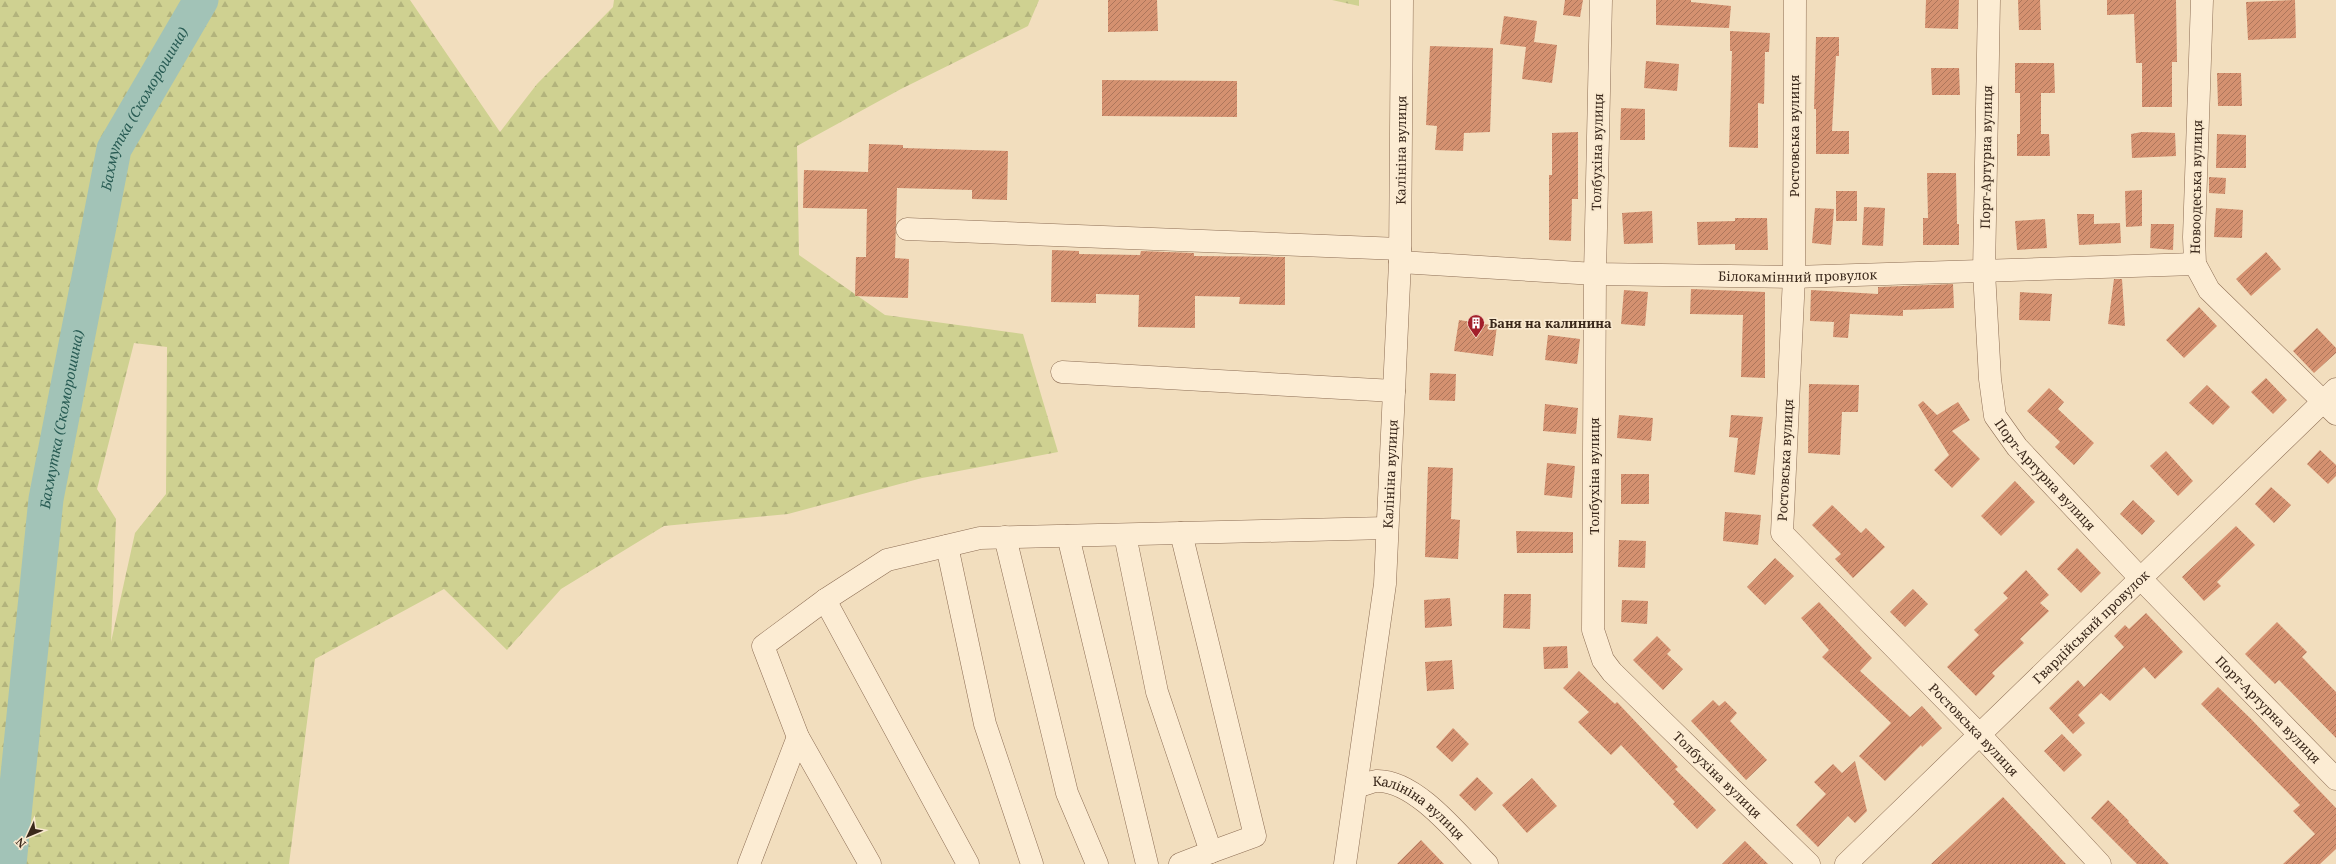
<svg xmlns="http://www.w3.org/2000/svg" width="2336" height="864" font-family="'Noto Serif',serif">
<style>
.forest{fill:url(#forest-firs);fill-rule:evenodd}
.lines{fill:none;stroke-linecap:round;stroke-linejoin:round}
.river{stroke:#a2c3b7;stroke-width:35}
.building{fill:url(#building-hatch)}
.minor-casing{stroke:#8d6e55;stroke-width:23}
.minor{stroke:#fcecd3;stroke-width:22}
.labels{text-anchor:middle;stroke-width:3.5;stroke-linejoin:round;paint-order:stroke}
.street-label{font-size:13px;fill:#3a281b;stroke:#f9e9cf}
.poi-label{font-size:13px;font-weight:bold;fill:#3a281b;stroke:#f9e9cf;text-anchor:start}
.water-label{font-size:14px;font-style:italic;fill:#295c54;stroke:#f9e9cf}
</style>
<defs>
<pattern id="forest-firs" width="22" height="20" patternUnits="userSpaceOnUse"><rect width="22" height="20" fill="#cfd191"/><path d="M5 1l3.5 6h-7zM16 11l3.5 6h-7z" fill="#b2b37c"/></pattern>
<pattern id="building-hatch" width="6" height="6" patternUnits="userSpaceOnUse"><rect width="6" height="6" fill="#d49170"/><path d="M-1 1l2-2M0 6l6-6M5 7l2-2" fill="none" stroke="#ad765b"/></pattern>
</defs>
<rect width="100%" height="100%" fill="#f2debe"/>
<g class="forest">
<path d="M0,0H410L500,132L537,84L613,7L614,0H1039L1028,26L901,89L797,146L799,255L885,315L1023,334L1058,452L922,478L788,514L664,526L561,589L507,650L444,589L315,659L289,864H0ZM134,343L167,347L166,494L135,533L111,642L116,519L97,489Z"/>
<path d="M1332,0H1359V6Z"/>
</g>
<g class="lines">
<path class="river" id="s1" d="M9,864L46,499L114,149L201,0"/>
</g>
<g class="building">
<path d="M1108,0H1157L1158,31L1108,32Z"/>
<path d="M1565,0H1583L1580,17L1563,15Z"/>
<path d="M1656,0H1691V2L1731,6L1729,28L1656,25Z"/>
<path d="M1926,0H1959L1958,29L1925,28Z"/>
<path d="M2018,0H2040L2041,30H2019Z"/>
<path d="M2107,0H2176L2177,62H2172V107H2142V63H2136L2134,14L2107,15Z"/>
<path d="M2295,0L2296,38L2248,40L2246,2Z"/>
<path d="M1504,16L1537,21L1534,42L1557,45L1552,83L1522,79L1526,47L1500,44Z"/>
<path d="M1730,31L1770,33L1769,52H1765L1764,104L1758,103V148L1729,147L1732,51H1730Z"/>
<path d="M1816,37H1839V56H1836L1832,131H1849V154H1816V109H1814Z"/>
<path d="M1430,46L1493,48L1490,132L1464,133L1463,151L1435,150L1437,126L1426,125Z"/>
<path d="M1646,61L1679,64L1677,91L1644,88Z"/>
<path d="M2015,63H2054L2055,93H2041V134H2049L2050,156H2017V134H2020V93H2015Z"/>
<path d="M1931,68H1959L1960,95H1932Z"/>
<path d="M2217,73H2241L2242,106H2218Z"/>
<path d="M1102,80L1237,81V117L1102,116Z"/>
<path d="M1621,108L1645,109V140H1620Z"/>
<path d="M1578,132V199H1572L1571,241L1549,240V175H1552V133Z"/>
<path d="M2142,132L2175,133L2176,156L2132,158L2131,134Z"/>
<path d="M2217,134L2246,135V168H2216Z"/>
<path d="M869,144L903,145V148L1008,151L1007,200L972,199V190L897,188L895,258L909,259L908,298L855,296L856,257H866L867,209L803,208L804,170L868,172Z"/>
<path d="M1927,173H1956L1957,224H1959V245H1923V218H1928Z"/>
<path d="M2209,177L2226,178L2225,194L2209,193Z"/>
<path d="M2142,190V226L2126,227L2125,191Z"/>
<rect x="1836" y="191" width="21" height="30"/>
<path d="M1864,207L1885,208L1883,246L1862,245Z"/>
<path d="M1815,208L1834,209L1831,245L1812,243Z"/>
<path d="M2216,208L2243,210L2242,238L2214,237Z"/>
<path d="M1652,211L1653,243L1624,244L1622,213Z"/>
<path d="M2077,214H2094V224L2120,223L2121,243L2079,245Z"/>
<path d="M1735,218H1767L1768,250H1735V244L1698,245L1697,222L1735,221Z"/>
<path d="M2045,219L2047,248L2017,250L2015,221Z"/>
<path d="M2151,224H2174L2173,250L2150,248Z"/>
<path d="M1052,250L1079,251V254L1140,255L1141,251L1194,253V256L1285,257V305L1239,304L1240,297L1195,296V328L1138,327L1139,295L1096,294V303L1051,302Z"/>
<path d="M2266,252L2281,269L2251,296L2236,279Z"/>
<path d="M2114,279H2122L2125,326L2108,324Z"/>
<path d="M1953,284L1954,308L1903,310V316L1850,314L1848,338L1833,337L1834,322L1810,321L1811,290L1878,294V287Z"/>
<path d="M1691,289L1765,292V378L1741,377L1743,315L1690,314Z"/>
<path d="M1624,290L1648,292L1645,326L1621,324Z"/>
<path d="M2020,292L2052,294L2050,321L2019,320Z"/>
<path d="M2199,307L2217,326L2184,358L2166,340Z"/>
<path d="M1459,320L1497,326L1493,356L1454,351Z"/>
<path d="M2317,328L2336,348V353L2314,373L2293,351Z"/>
<path d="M1548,335L1580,339L1577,364L1545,360Z"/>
<path d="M1430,373L1456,374L1455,401L1429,400Z"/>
<path d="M2266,378L2287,400L2273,414L2251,392Z"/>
<path d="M1809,384L1859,385L1858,412H1842L1840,455L1808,453Z"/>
<path d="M2207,385L2230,407L2213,425L2189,403Z"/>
<path d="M2049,388L2064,402L2058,409L2094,443L2074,465L2055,447L2060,442L2027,411Z"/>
<path d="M1923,401L1937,415L1958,402L1970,420L1952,431L1980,459L1952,488L1934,470L1949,455L1918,405Z"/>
<path d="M1545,404L1578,408L1576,434L1543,431Z"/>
<path d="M1619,415L1653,418L1651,441L1617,438Z"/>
<path d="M1731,415L1763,417L1755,475L1734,472L1738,438L1729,437Z"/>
<path d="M2320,450L2336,465V476L2328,484L2307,464Z"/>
<path d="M2166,451L2193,481L2178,496L2150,466Z"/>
<path d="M1547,463L1575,466L1572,498L1544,495Z"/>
<path d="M1428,467L1453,468L1451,519L1460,520L1458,559L1425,557Z"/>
<rect x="1621" y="474" width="28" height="30"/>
<path d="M2015,481L2035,502L2001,536L1981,516Z"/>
<path d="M2271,487L2291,505L2274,523L2255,504Z"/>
<path d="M2133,500L2155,521L2142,535L2120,514Z"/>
<path d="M1832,505L1861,533L1866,528L1885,547L1853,578L1835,559L1841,554L1812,525Z"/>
<path d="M1725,512L1761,515L1758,545L1723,541Z"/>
<path d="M2236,526L2255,545L2217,582L2221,586L2204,601L2182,577Z"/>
<path d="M1516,531L1573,532V553H1517Z"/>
<path d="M1619,540L1646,541L1645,568L1618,567Z"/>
<path d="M2077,548L2101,573L2081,593L2057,569Z"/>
<path d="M1775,558L1794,576L1765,605L1747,587Z"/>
<path d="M2026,570L2049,595L2040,603L2049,611L2020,639L2024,643L1992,673L1995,676L1976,696L1947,667L1979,635L1974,630L2008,598L2003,593Z"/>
<path d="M1913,589L1928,604L1905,627L1890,612Z"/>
<path d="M1504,594H1531L1530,629L1503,628Z"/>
<path d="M1450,598L1452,626L1425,628L1424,600Z"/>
<path d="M1622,600L1648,601L1647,624L1621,622Z"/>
<path d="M1819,602L1872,658L1860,671L1910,717L1922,706L1942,728L1922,747L1921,745L1885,781L1859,756L1891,723L1822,657L1829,650L1801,618Z"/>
<path d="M2146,613L2183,652L2155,679L2144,667L2110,701L2101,693L2078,715L2085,723L2073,734L2049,708L2078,680L2084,687L2124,647L2114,636L2125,625L2129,629Z"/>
<path d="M2277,622L2307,652L2302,657L2336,692V738L2279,680L2275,684L2245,654Z"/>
<path d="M1657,636L1671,650L1667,654L1683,669L1663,690L1633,660Z"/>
<path d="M1567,646L1568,668L1544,669L1543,647Z"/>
<path d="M1452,660L1454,689L1427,691L1425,662Z"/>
<path d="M1579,671L1615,704L1617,702L1678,767L1675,769L1716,810L1697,829L1673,804L1675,802L1621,745L1611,755L1578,722L1589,712L1563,688Z"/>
<path d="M2218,687L2251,719L2336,808V849L2320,864H2283L2315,834L2293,811L2300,805L2201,704Z"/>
<path d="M1713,700L1719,706L1725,701L1737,713L1730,721L1767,760L1746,780L1691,721Z"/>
<path d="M1453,728L1469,744L1452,762L1436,747Z"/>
<path d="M2062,734L2082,755L2064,772L2044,751Z"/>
<path d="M1855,761L1867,811L1855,823L1848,816L1818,847L1796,825L1826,794L1814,782L1833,764L1842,773Z"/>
<path d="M1477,777L1493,793L1475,811L1459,795Z"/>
<path d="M1532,778L1557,806L1527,833L1502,805Z"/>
<path d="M2003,797L2066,864H1931Z"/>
<path d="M2108,800L2129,821L2128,822L2169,864H2137L2091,818Z"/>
<path d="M1421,840L1444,864H1397Z"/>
<path d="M1745,841L1768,864H1722Z"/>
</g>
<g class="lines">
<g class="minor-casing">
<g id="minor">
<path id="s2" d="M1601,0L1595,274L1593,630L1603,660L1612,672L1809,864"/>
<path id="s3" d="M1795,0L1794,277L1782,533L1980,735L2100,864"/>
<path id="s4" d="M1989,0L1984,272L1990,379L1995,416L2017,447L2141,579L2336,779"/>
<path d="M2202,0L2194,237L2195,264L2209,290L2336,414"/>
<path d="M907,229L1400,249"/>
<path id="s5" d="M1400,262L1595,274L1794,277L2195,264"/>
<path d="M1062,372L1394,391"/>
<path d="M1181,533L1255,836L1211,852"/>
<path d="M1125,535L1157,692L1211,852L1180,864"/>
<path d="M1068,536L1147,864"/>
<path d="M1005,537L1067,793L1097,864"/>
<path d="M947,546L985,724L1032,864"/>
<path d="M825,600L968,864"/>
<path id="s6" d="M1358,786C1364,785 1370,782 1376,781C1416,779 1461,838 1487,864"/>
<path d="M749,864L798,737"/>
<path d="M870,864L798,737L763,646L825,600L887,560L980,538L1387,528"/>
<path id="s7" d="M1345,864L1385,584L1400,262L1402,0"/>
<path id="s8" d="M1846,864L2336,389"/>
</g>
</g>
<use href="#minor" class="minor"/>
</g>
<defs>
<g id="building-pin" transform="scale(0.9)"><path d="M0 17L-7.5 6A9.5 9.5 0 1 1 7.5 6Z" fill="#a21f2b" stroke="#f9e9cf"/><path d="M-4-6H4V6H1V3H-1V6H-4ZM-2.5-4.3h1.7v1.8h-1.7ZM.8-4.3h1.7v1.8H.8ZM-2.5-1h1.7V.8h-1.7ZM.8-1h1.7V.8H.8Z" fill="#fff"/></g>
</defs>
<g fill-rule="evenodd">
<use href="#building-pin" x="1476" y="323"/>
</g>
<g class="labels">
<g class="street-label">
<text transform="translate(1794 136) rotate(-90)" y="5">Ростовська вулиця</text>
<text dy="5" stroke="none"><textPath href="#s7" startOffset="717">Калініна вулиця</textPath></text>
<text transform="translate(1597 152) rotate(-89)" y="5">Толбухіна вулиця</text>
<text transform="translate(1986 157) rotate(-89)" y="5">Порт-Артурна вулиця</text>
<text transform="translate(2196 187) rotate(-89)" y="5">Новоодеська вулиця</text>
<text dy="5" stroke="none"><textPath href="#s5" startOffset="398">Білокамінний провулок</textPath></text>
<text transform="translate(1785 460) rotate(-87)" y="5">Ростовська вулиця</text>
<text dy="5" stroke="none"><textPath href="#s7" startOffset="393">Калініна вулиця</textPath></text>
<text dy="5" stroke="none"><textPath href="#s4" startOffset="494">Порт-Артурна вулиця</textPath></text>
<text transform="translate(1594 476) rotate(-90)" y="5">Толбухіна вулиця</text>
<text dy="5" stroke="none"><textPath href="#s8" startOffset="341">Гвардійський провулок</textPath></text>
<text dy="5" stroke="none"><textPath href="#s4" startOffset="818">Порт-Артурна вулиця</textPath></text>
<text dy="5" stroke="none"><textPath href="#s3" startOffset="808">Ростовська вулиця</textPath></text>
<text dy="5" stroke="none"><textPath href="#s2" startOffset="824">Толбухіна вулиця</textPath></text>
<text dy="5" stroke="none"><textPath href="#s6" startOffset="70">Калініна вулиця</textPath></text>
</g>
<g class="poi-label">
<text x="1489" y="328">Баня на калинина</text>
</g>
<g class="water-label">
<text dy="5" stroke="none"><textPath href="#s1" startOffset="772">Бахмутка (Скоморошина)</textPath></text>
<text dy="5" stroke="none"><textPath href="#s1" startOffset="448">Бахмутка (Скоморошина)</textPath></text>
</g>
</g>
<g transform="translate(28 836) rotate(226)" stroke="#f9e9cf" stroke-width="3" paint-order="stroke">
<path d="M0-3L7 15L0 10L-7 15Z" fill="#3a281b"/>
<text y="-6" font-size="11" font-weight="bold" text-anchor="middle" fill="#3a281b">N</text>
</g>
</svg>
